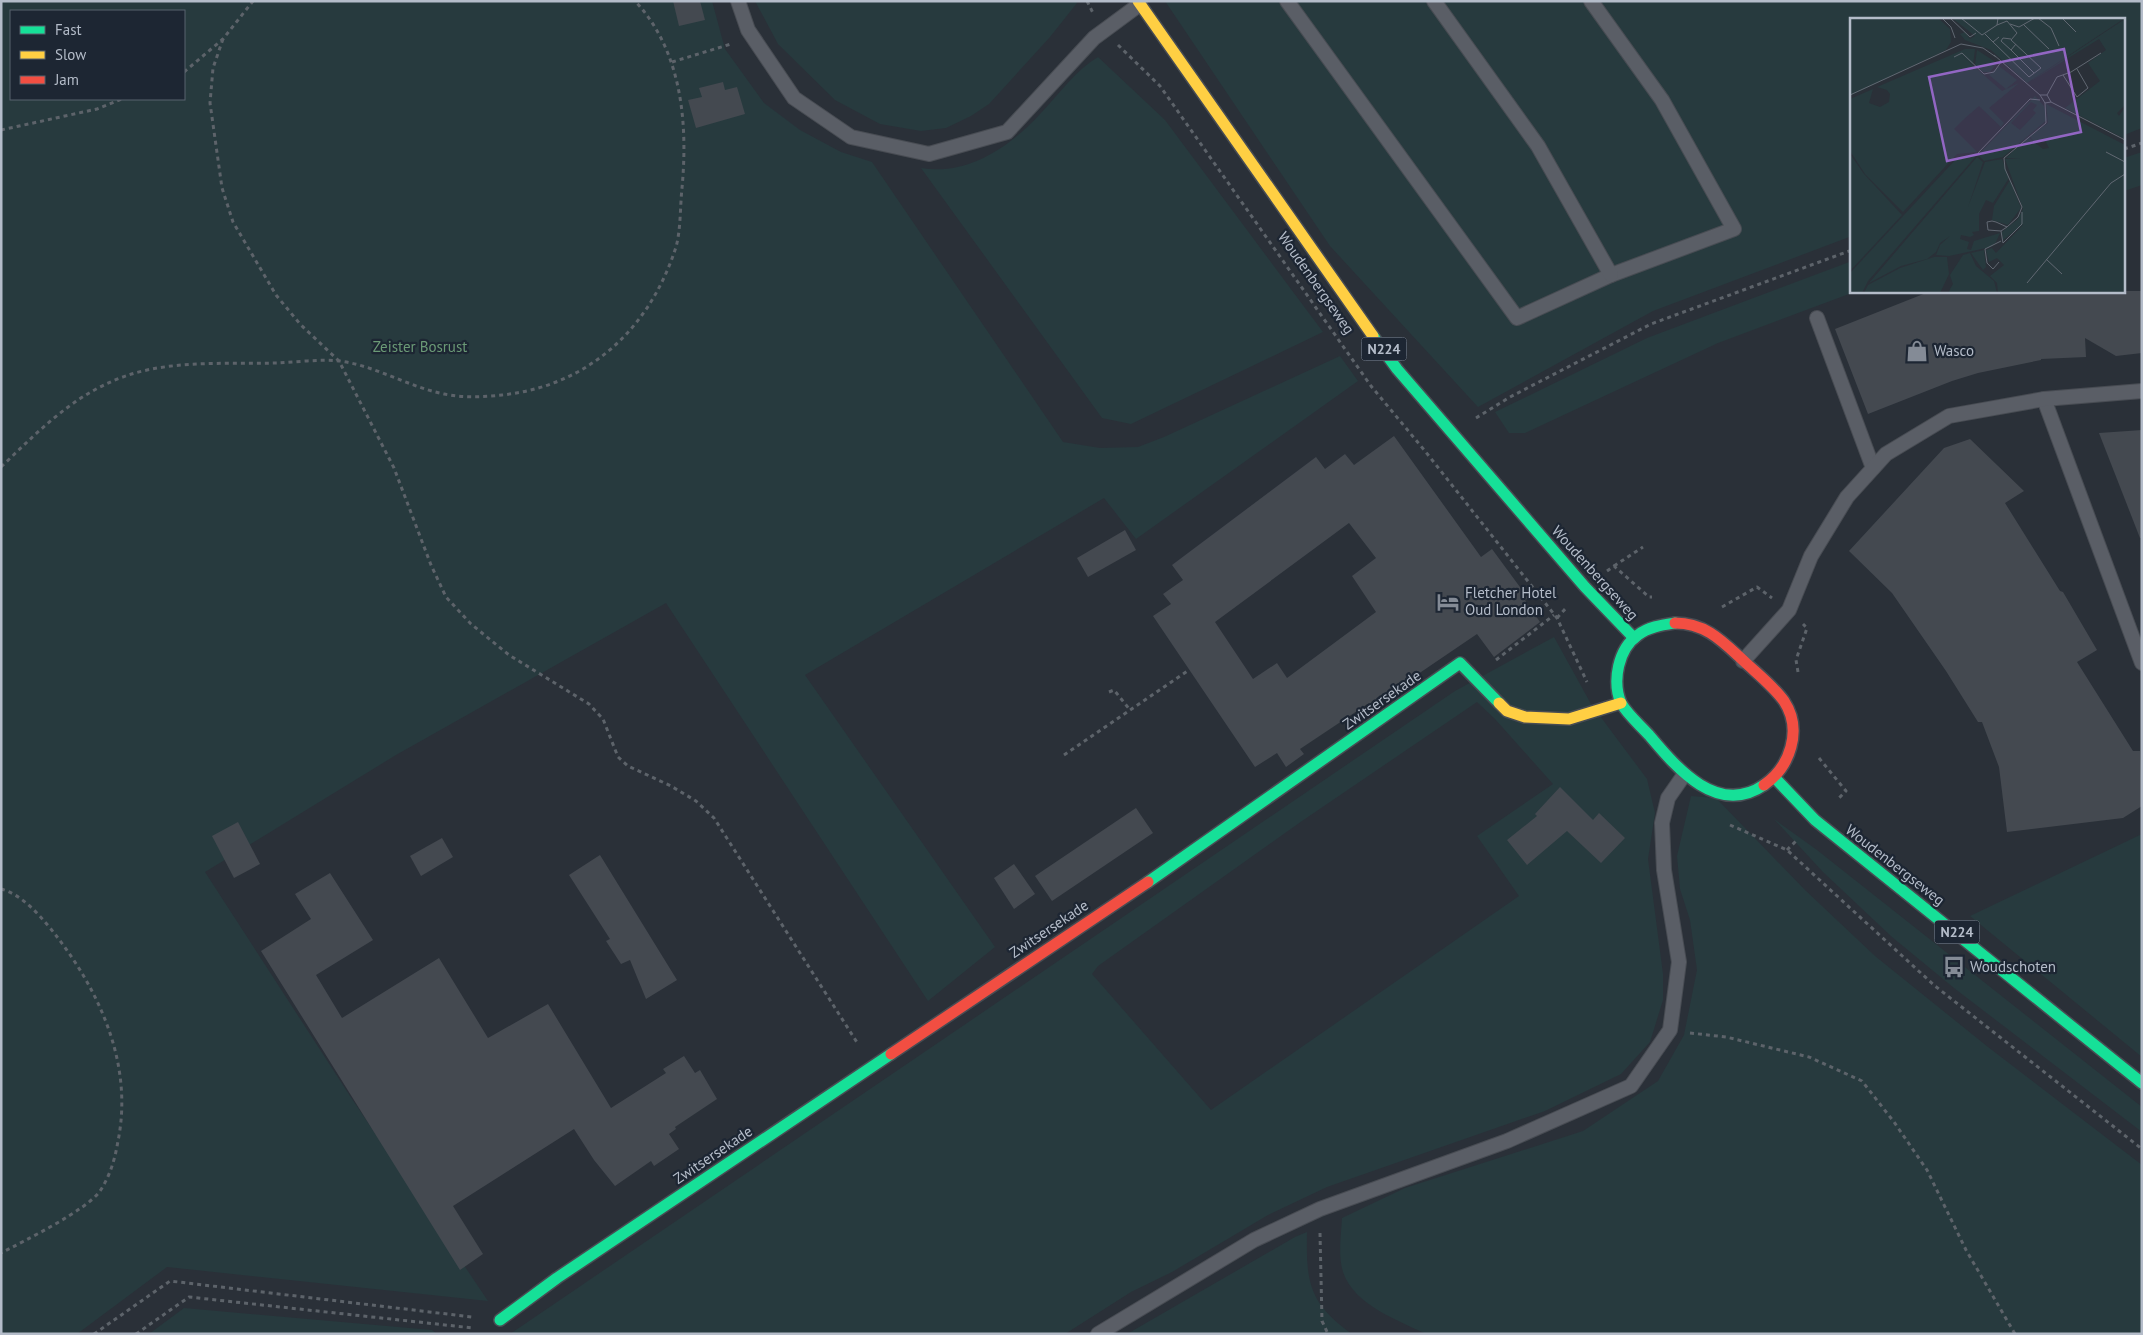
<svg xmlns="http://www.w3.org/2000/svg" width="2143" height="1335" font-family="'PT Sans',sans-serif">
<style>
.green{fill:#273a3e;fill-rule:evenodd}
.building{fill:#444950;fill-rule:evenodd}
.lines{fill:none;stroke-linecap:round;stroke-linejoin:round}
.lane-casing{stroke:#484c53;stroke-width:16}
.fast-casing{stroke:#484c53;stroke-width:14}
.slow-casing{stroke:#484c53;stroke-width:14}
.jam-casing{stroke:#484c53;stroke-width:14}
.path{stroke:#5d636a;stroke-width:3;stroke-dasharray:4 4;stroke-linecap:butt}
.lane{stroke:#5a5e66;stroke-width:14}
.fast{stroke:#16e098;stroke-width:11}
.slow{stroke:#ffcf43;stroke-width:11}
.jam{stroke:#f24e42;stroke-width:11}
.labels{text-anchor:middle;stroke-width:4.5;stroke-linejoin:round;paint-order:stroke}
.shield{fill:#1d2633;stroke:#878f9c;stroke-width:1}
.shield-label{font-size:14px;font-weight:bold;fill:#b4bcc9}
.street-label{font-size:15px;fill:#b4bcc9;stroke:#1d2633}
.park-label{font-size:15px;fill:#6b9a76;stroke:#1d2633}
.poi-label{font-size:15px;fill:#b4bcc9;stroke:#1d2633;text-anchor:start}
.inset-road{fill:none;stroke:#616872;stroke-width:1}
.view{fill:#9266c3;fill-opacity:0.15;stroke:#9266c3;stroke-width:2.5}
.inset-edge{fill:none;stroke:#b4bcc9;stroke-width:2.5}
</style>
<rect width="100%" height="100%" fill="#2a3038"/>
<g class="green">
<path d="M1,1H712L725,49L764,103L800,130L841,152L872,162L1063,442L1100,448L1138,447L1164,437L1340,356L1358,381L1136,539L1104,498L805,675L995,947L928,1001L666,603L396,755L205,872L350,1096L488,1301L167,1267L77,1334H1ZM11,11H184V99H11Z"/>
<path d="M755,1H1076L1077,3L1050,37L989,104L971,116L946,128L921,131L880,124L835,100L778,44Z"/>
<path d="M1165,1H2142V128L2124,135V19H1852V236L1653,311L1478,407L1330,246Z"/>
<path d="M1098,57L1165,120L1323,332L1131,424L1102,418L921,168C968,176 1011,146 1041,113C1060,93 1075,71 1098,57Z"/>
<path d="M2142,152V185L2124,191V158Z"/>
<path d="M1852,261V291H1857L1718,343L1525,433H1509L1495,412L1647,338Z"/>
<path d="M1554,637L1591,704L1647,779L1655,813L1648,859L1663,974V1000L1650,1042L1621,1074L1545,1111L1327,1187L1268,1215L1172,1272L1131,1292L1065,1334H510L1455,691ZM1477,702L1495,719L1553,784L1477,836L1519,896L1211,1110L1092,974L1098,966L1302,821Z"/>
<path d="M1691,796L1716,798L1805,890L1875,956L1988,1047L2142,1165V1334H1426C1398,1320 1354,1305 1343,1272C1338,1256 1341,1235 1342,1218L1405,1188L1583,1131L1658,1081L1684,1035L1697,970L1690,920L1680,889L1677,856Z"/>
<path d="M1774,819L1817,850L2142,1107V1132L1954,988L1892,937L1823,872Z"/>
<path d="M2142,834V1057L1970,916Z"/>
<path d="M1307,1232C1306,1283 1309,1303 1352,1334H1127L1295,1237Z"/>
<path d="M184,1308L432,1330L437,1334H149Z"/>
</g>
<g class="building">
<path d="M673,1H700L705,20L679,26Z"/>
<path d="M723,82L725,90L737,87L745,114L696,128L688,100L702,97L699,88Z"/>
<path d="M1931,291H2142V353L2116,356L2085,338L2086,357L2041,359V360L1978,373L1952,381L1868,414L1835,329Z"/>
<path d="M2142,430V538H2140L2099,433Z"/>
<path d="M1394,436L1481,557L1492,549L1528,598L1525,600L1540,622L1494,657L1477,634L1371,706L1369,703L1300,749L1304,754L1286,767L1277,753L1255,767L1153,616L1171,604L1163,594L1183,580L1172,565L1316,457L1325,469L1345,454L1354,465ZM1349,523L1376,558L1352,576L1376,612L1287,678L1277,663L1253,679L1215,622Z"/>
<path d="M1970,439L2024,491L2005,503L2060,591L2063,592L2097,650L2077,662L2133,751H2140L2142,806L2123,818L2007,832L1999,767L1982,722H1978L1946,671L1892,593L1849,551L1944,448Z"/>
<path d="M1125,530L1136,550L1088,577L1077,558Z"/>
<path d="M1560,787L1593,820L1599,813L1625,838L1601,863L1567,831L1527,865L1507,840L1537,816L1535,814Z"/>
<path d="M1136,808L1153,833L1052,901L1035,876Z"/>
<path d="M238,822L260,864L234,878L212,836Z"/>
<path d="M442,838L453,857L421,876L410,856Z"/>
<path d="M600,855L677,980L646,999L630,960L621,964L606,941L610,939L569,875Z"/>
<path d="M1014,864L1035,894L1014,909L994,878Z"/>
<path d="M330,873L373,940L316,975L342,1018L439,958L488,1038L548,1004L611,1108L666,1073L663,1069L684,1056L695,1073L700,1070L717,1099L675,1127L676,1129L669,1134L679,1149L654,1166L651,1161L615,1186L594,1160L574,1129L453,1206L483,1254L460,1270L261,951L311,919L295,894Z"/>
</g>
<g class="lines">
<g class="lane-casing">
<g id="lane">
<path d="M738,1L748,30L794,98L851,137L929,154L1007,132L1094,38L1140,4"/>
<path d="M1287,1L1517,318L1611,275L1734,229L1662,100L1591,1"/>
<path d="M1434,1L1538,146L1611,275"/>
<path d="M1817,318L1873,468"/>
<path d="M2044,399L2142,663"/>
<path d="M1743,661L1789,610L1811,556L1847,497L1886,454L1949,416L2044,399L2142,391"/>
<path d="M1098,1334L1254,1240L1320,1209L1507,1141L1631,1086L1670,1030L1679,962L1664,870L1662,823L1668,798L1684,775"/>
</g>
</g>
<g class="fast-casing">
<g id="fast">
<path d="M1373,336L1397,369L1585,587L1634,638"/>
<path d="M1675,623C1662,625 1648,627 1638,635C1618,649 1612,681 1621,703C1628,715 1639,724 1649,735C1676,767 1717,817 1764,785"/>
<path d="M1775,778L1815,820L2142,1083"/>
<path d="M1148,882L1460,663L1499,703"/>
<path d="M500,1320L557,1278L891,1054"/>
</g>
</g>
<g class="slow-casing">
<g id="slow">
<path d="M1138,1L1373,336"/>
<path d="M1499,703L1507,711L1525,717L1569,719L1621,703"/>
</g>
</g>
<g class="jam-casing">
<g id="jam">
<path d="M1675,623C1707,623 1724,643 1746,663C1759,675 1774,687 1784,701C1803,730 1790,767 1764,785"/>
<path d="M891,1054L1148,882"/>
</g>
</g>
<g class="path">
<path d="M1087,1L1093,13"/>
<path d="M223,39L213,68L210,103L222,188L233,222L276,295L300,324L339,361L394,468L431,565L446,597L471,624L509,655L589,704L603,719L618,757L628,766L671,786L696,801L714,818L858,1044"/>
<path d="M1118,45L1160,86L1371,386L1425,451L1557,618L1587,682"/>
<path d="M672,62L731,44"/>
<path d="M184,72L223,39L253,1"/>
<path d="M1,130L97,109L122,99"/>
<path d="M2124,149L2142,143"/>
<path d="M1476,418L1510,397L1651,324L1852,250"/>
<path d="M1,467C46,424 84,384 147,370C189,361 234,364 277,363C297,362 320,359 340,361C376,366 409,387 444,394C463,398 483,397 502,395C587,386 648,331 675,250C681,233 680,206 682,188C688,123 682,51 635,1"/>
<path d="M1614,566L1643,547"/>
<path d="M1607,571L1614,566L1649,597H1652"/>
<path d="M1722,607L1757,587L1772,598"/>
<path d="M1557,618L1567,607"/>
<path d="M1496,660L1554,615"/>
<path d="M1798,672L1796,660L1807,628L1803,624"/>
<path d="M1109,692L1114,690L1130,710"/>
<path d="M1064,755L1189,670"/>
<path d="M1819,758L1846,791L1837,800"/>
<path d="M1730,825L1787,850L1935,986L2142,1149"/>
<path d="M1787,850L1797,840"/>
<path d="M1,889C24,895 44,920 58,938C102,996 133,1067 118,1141C115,1159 110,1176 100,1191C87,1210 24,1241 1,1253"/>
<path d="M1690,1033L1726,1037L1809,1057L1862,1081L1894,1122L1927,1170L1966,1250L2015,1334"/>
<path d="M1320,1233L1322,1321L1328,1334"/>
<path d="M94,1334L170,1281L472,1317"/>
<path d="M136,1334L189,1297L473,1328"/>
</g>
<use href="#lane" class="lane"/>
<use href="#fast" class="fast"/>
<use href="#slow" class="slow"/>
<use href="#jam" class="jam"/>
</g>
<defs>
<g id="shop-bare" transform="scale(1.725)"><path d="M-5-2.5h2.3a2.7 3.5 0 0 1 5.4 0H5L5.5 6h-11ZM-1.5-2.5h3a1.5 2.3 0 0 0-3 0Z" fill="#848b96" stroke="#1d2633" stroke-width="2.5" paint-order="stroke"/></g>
<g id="hotel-bare" transform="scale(1.725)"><path d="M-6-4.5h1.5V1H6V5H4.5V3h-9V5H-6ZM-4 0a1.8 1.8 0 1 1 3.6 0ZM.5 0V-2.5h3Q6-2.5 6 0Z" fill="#848b96" stroke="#1d2633" stroke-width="2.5" paint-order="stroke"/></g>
<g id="bus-bare" transform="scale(1.725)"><path d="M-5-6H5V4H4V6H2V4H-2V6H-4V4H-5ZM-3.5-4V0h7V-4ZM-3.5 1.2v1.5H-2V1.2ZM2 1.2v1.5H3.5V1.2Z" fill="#848b96" stroke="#1d2633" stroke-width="2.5" paint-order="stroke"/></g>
</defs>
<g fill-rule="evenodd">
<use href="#shop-bare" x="1917" y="351"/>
<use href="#hotel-bare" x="1448" y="602"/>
<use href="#bus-bare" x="1954" y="967"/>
</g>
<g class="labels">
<g class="shield">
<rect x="1361.5" y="337.5" width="45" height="23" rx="4"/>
<rect x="1934.5" y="920.5" width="45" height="23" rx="4"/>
</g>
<g class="shield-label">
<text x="1384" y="354">N224</text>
<text x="1957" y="937">N224</text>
</g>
<g class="street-label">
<text transform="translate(1316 283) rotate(55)" y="5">Woudenbergseweg</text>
<text transform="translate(1595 573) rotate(48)" y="5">Woudenbergseweg</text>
<text transform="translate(1382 700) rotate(-35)" y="5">Zwitsersekade</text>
<text transform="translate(1895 865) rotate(38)" y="5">Woudenbergseweg</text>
<text transform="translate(1049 929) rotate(-34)" y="5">Zwitsersekade</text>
<text transform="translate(713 1155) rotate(-34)" y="5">Zwitsersekade</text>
</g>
<g class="park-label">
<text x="420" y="352">Zeister Bosrust</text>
</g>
<g class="poi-label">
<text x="1934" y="356">Wasco</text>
<text x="1465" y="598">Fletcher Hotel<tspan x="1465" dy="17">Oud London</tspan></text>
<text x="1970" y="972">Woudschoten</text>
</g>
</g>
<g transform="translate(1850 18)">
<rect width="275" height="275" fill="#2a3038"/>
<path d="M0,0H88L100,11L101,24L104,19L96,32L0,78ZM102,0H275L177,65L141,32L115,22L110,16L115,14L120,21L125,18ZM275,1V87L267,95L269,98L275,89V121L215,90L250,63L238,45L256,32L249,21L178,65ZM115,31H125L123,47L111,37L152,73L169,65L139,90L154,105L151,109L129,88L114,101L104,111L127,134L107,136L53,194L15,156L0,133V81L23,71L19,85L30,89L39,84L40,76L37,72L27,69ZM127,32L147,45L140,54H133L125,47ZM149,48L167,62L156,71L139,57ZM185,78L194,88L197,102L153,139L134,143L128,137ZM181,84L187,87L183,92L186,95L170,112L161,105ZM196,86L275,127V275H148L147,265L140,258L154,247L147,240L139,244L136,232L142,230L146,235L174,206L153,222L152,214L168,201L173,191L155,141H170L156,140L178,119L193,131L199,130L196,124L183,123L180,118L198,105ZM0,136L14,156L52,197L0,253ZM126,138L18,263L12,275H0V255L108,139ZM127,139L133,144L118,189L135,144L152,141L159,160L143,185L136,182L129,196V213L122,214L124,217L120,219L111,217L110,221L119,224L117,231L121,232L124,223L150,215L146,224L141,229L99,238L86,237L90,227L100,218L90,225L86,234L77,241L51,248L19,265ZM160,162L171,190L158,207L142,202L144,188ZM134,232L136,249L133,252L121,235ZM120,235L126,248L144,263L147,275H98L103,266L100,257L113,237ZM84,239H97L99,256L90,275H14L18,267L50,250Z" fill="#273a3e" fill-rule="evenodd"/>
<path class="inset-road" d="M92,0L101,9L105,20M100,0L120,19L126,15M111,0L132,17L147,7L148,0M188,0L201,10L209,28M212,0L226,14M160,6L169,9L185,0M174,7L199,31M135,16L143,24L149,19M143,24L179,59L191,50L161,22L167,15L157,3L147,7M166,26L161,32L184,55M161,32L151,23L153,20L161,21M144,37L190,77M104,39L112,35L134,56L144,54L151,44M213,57L227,79L238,70L227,51M0,77L111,26L133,30L146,39M190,77L195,85L201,84M190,77H197L201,84M197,77L207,59L221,54L251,35M201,84L275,122M256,134L275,144M128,135L180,81L190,82M142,203L146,204L157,209L151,213L138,212L137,204ZM157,209L168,199L172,189L155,151L154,140L196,105L195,85M151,213L153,225L172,206V194M196,241L212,256M149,244L143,251L137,245L135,231L151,223M177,265L261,165L275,156"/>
<path class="view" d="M214,31L231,114L97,143L79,59Z"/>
<rect width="275" height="275" class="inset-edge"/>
</g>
<rect width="2143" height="1335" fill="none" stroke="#b4bcc9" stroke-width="5"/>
<rect x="10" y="10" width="175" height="90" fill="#1d2633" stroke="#59626f"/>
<rect x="20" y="26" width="25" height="8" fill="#16e098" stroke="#59626f"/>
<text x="55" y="35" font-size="15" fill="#b4bcc9">Fast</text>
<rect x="20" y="51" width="25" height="8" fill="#ffcf43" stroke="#59626f"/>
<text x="55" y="60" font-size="15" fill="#b4bcc9">Slow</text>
<rect x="20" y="76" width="25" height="8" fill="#f24e42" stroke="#59626f"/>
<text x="55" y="85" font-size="15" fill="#b4bcc9">Jam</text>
</svg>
